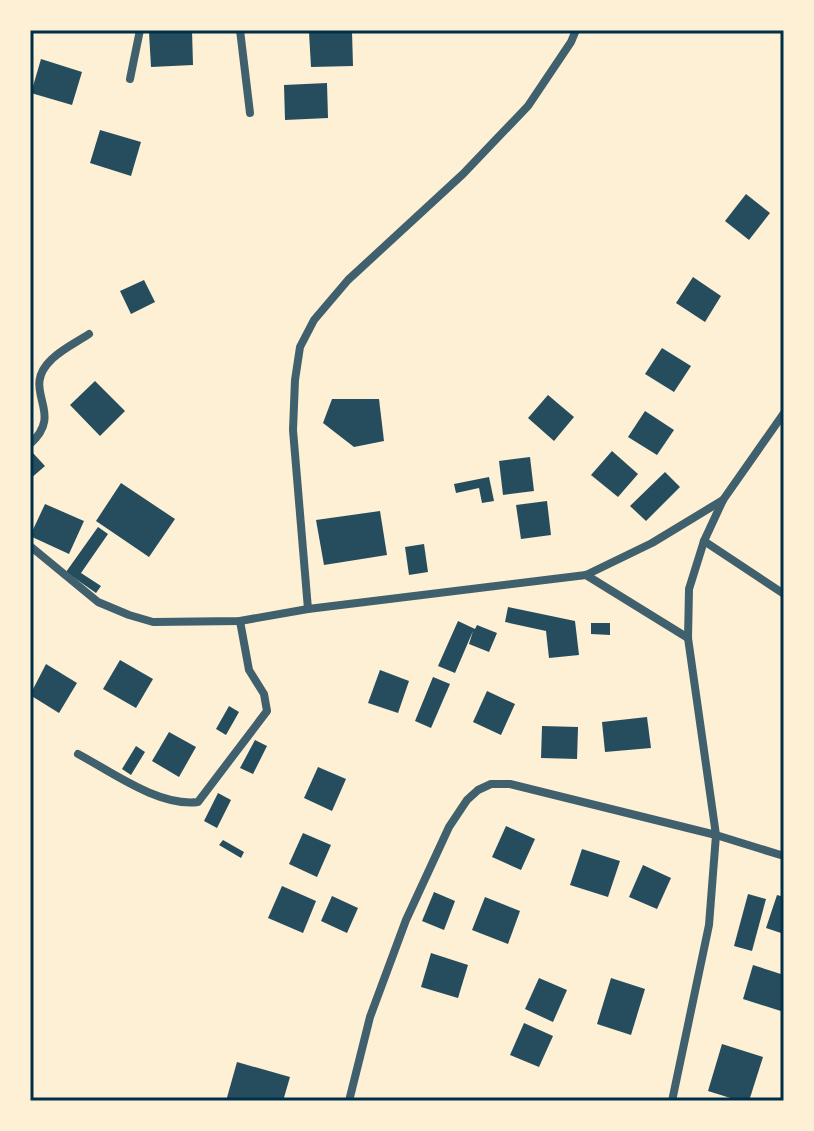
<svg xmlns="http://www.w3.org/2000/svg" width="814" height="1131" font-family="'Varela Round',sans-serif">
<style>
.building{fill:#264d5e}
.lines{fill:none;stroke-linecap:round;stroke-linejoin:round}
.minor{stroke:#3f606c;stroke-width:8}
.neatline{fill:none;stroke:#003049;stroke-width:3}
</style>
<rect width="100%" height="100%" fill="#fdf0d5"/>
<g class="building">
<path d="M192,30L193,65L151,67L149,32Z"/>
<path d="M352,31L353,66L311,67L309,32Z"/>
<path d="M41,59L82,72L72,105L31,93Z"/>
<path d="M327,83L328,118L285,120L284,85Z"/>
<path d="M100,130L141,142L131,176L90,163Z"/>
<path d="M746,194L770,213L749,240L725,221Z"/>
<path d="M693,277L721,296L705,322L676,303Z"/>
<path d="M144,280L155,302L131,314L120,291Z"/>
<path d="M662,348L691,366L674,392L645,374Z"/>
<path d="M95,381L125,411L100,436L70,405Z"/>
<path d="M548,395L574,417L554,441L528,418Z"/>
<path d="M332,399H379L384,441L354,447L323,423Z"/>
<path d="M645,411L674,430L657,455L628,437Z"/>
<path d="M612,451L638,474L618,497L591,475Z"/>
<path d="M33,453L45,466L30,479V456Z"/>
<path d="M530,457L534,491L503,495L499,461Z"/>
<path d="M665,472L680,487L646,521L630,506Z"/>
<path d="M489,477L494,501L482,503L479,488L456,493L454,484Z"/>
<path d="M121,483L175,519L149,557L96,521Z"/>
<path d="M547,501L551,535L521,539L516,505Z"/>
<path d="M45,504L84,521L69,554L30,536Z"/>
<path d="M380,511L387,555L324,565L316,520Z"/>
<path d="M98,527L108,534L81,573L101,586L96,593L66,572Z"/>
<path d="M424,544L428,572L409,575L405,547Z"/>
<path d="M508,607L575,621L579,655L549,658L546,631L505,622Z"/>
<path d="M458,621L475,629L477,625L497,633L489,652L469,644L473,631L455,673L438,666Z"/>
<path d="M591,623H610V635L591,634Z"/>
<path d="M120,660L153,679L136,708L103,689Z"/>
<path d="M46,664L77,683L59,713L30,695Z"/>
<path d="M380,670L409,681L398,713L368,703Z"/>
<path d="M433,677L450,684L431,728L415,721Z"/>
<path d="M487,691L515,704L501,735L473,722Z"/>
<path d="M229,706L239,712L226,735L216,729Z"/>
<path d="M647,717L651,748L605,752L602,722Z"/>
<path d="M542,726L578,727L577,759L541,758Z"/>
<path d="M169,732L196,747L179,777L152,761Z"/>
<path d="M255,740L267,746L253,774L240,768Z"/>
<path d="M136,746L145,752L131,775L122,769Z"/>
<path d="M318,767L346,779L332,811L304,798Z"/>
<path d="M218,793L231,800L217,828L204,821Z"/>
<path d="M506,826L535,839L521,870L492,857Z"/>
<path d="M303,833L331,845L317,877L289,864Z"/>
<path d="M223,840L244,852L241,858L219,845Z"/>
<path d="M582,849L620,861L608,897L570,885Z"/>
<path d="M643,865L671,878L657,909L629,897Z"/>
<path d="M282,886L316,901L303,933L268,918Z"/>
<path d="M434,892L455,901L444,930L422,921Z"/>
<path d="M748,894L766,899L752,951L734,946Z"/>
<path d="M777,895L784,897V934L766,928Z"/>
<path d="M332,896L358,908L347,933L321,921Z"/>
<path d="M485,897L520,911L508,944L472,930Z"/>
<path d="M431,953L468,965L458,998L421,987Z"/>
<path d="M753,965L784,975V1012L743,999Z"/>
<path d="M539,978L567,990L553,1022L525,1009Z"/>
<path d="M611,978L645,989L631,1035L597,1024Z"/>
<path d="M524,1023L553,1036L539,1067L510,1055Z"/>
<path d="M722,1044L763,1057L749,1101H740L708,1091Z"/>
<path d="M237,1062L290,1077L283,1101H226Z"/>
</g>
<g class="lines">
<g class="minor">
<path d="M240,30L250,113"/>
<path d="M130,79L140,30"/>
<path d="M30,444C67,411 18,391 52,359C62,349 77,342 89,334"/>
<path d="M704,541L784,594"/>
<path d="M30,546L98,602L129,615L153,622L240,621L308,609L586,575L652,543L723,500"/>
<path d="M586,575L688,638"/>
<path d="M308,609L293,430L295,380L300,347L314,320L348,280L463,174L528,106L571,42L576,30"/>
<path d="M78,754C112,772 159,807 198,802L267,711L264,694L249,670L240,621"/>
<path d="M349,1101L370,1017L406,920L449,827L467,800L478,790L491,784H510L716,835L784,856"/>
<path d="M672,1101L709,925L716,835L688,638L689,589L704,541L723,500L784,413"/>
</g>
</g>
<rect width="814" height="1131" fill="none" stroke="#fdf0d5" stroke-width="64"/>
<rect x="32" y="32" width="750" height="1067" class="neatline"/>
</svg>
